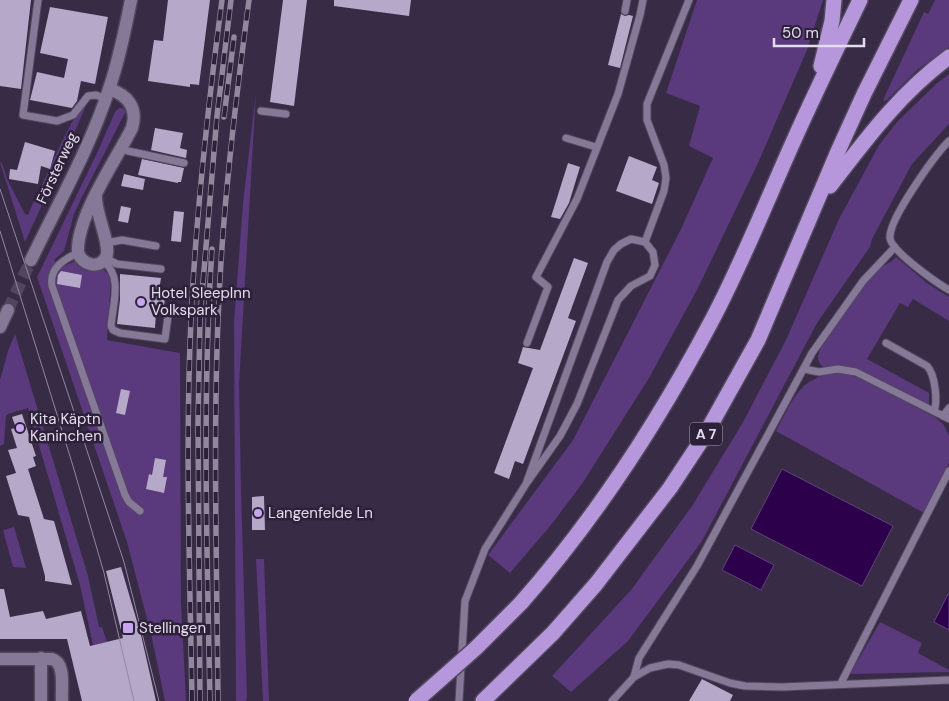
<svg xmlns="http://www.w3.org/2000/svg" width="949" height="701" font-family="'DM Sans',sans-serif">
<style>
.green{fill:#5a397c}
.water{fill:#2d004c;stroke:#64427c}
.building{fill:#b6a8c8}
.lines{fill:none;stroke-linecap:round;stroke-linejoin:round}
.street-tunnel{stroke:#51465e;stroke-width:12;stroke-dasharray:12 6;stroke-linecap:butt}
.lane-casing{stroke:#52475d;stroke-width:9}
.street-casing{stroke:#52475d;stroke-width:15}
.highway-casing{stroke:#52475d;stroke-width:18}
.lane{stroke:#867997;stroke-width:7}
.street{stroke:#867997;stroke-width:12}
.highway{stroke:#b697dc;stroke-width:15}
.tram{stroke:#92889d;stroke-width:1}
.rail-casing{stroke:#92889d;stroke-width:5.5}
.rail{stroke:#2d213a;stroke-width:4;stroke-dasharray:11;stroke-linecap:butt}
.highway-bridge-casing{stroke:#52475d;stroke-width:18;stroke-linecap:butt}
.highway-bridge{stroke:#b697dc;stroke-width:15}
.poi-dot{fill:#c7a6ef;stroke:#2d213a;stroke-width:2}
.labels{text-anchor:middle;stroke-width:5;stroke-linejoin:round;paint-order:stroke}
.shield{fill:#2d213a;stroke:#aca4b7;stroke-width:1}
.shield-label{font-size:14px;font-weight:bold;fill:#e3dcec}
.street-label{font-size:15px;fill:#e3dcec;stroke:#2d213a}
.poi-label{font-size:15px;fill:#e3dcec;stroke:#2d213a;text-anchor:start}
</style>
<rect width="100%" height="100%" fill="#372b45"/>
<g class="green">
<path d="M697,0H823L807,50L758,163L698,288L649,378L582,484L551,525L510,573L488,555L573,440L681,229L713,158L689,146L700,106L666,93Z"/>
<path d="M935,0H949V47L917,70L886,101L883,100L924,12L928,14Z"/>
<path d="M949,74V124L912,164L872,239L870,247L817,323L702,541L628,641L571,692L552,676L631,590L692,506L742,424L786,340L839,219L879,145L897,122L936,84Z"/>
<path d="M256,92L239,384L241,489L247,697L246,701H236L234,322L243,203Z"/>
<path d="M88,101L46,197L38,194C48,174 73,111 88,101Z"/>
<path d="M119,108H122L126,111L81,199L74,214L64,251L54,260L60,268L75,261C81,271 92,274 103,269L111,277L107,340L180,353L181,602L186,701H165L151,634L127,542L37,277L98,151L115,112Z"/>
<path d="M0,162L2,163L7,179L25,214L28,215L34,201L42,205L25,242Z"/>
<path d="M896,257L927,283L949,297V321L913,299L908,307L900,303L867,359L929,393V406L856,369L847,367H823C820,364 818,362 818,357C819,342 864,281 877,270C883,265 890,264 896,257Z"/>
<path d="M15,334L88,576L99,627H102L107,642L93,645L80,585L28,408L8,414L6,416L4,444L0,446V380L8,351Z"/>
<path d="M843,373L863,379L935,417L944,425L949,436V463L924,513L776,431C794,398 800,374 843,373Z"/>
<path d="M14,527L26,568L13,567L3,530Z"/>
<path d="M256,559H264L269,701H263Z"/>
<path d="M880,622L922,643L918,653L949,670V672L850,674Z"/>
</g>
<g class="water">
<path d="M782,469L893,526L862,586L751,529Z"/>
<path d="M735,545L774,565L761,590L722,570Z"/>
<path d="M948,594H949V630L934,622Z"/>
</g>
<g class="building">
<path d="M0,0H31L21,89L0,86Z"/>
<path d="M168,0H210L199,85L190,84V87L148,81L154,40L163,41Z"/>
<path d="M283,0H307L294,106L270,102Z"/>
<path d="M334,0H411L409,16L334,6Z"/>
<path d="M50,7L108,17L95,84L81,81L77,101L72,108L30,100L37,72L64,78L68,59L40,53Z"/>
<path d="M621,14L625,16L629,15L633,16L620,68L608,65Z"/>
<path d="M155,128L183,133L180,148L187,150L186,158L151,150Z"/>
<path d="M25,142L55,151L50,169L41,166L38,184L9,179L10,169L17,170Z"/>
<path d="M629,156L657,167L652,180L659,183L652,204L616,191Z"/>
<path d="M142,159L184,168L181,182H178V183L138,175Z"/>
<path d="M568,163L580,167L569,203L560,219L551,217Z"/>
<path d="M124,174L145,179L143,190L121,186Z"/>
<path d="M121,206L131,208L128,223L118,221Z"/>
<path d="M174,211L184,212L181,242L171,241Z"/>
<path d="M574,258L588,263L568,318L576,321L523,464L515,461L509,479L494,473L533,368L518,363L523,347L540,350Z"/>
<path d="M61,271L82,275L80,288L57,284L58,275Z"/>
<path d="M120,274L161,278L159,291H166L163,313H156L155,328L117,324L120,300Z"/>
<path d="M121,389L130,391L125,415L116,413Z"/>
<path d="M22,414L36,456L33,457L36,466L28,469L44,519L54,521L72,585L45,581V576L29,517L18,515L6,476L16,473L8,450L17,448L11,429L16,428L12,417Z"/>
<path d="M155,458L166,460L163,477H167L164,493L146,489L149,474L152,475Z"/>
<path d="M264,496L265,530H252V497Z"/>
<path d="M121,567L141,635L156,701H82L67,639H0V589H4L10,617L43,611L46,619L81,611L90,646L123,638L106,571Z"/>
<path d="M702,679L733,695L730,701H689Z"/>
</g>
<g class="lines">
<path class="street-tunnel" d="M8,310L31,260"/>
<g class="lane-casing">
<g id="lane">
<path d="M38,0L23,115L57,121L73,115L88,96L96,95L106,99"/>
<path d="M625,11L627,0"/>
<path d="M261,111L286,114"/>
<path d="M566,138L596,147"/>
<path d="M949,141C935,155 888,220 890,238C891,251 937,283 949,290"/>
<path d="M121,148L128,151L184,163"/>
<path d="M645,242L664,191L666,178L664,165L647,120V104L689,0"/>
<path d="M106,243L122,240L156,246"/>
<path d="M78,253C64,259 49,268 52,286L125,495L129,502L140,511"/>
<path d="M105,258L117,264L161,269"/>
<path d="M103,261C123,276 113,303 111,326L113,330L120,333L165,339L168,316"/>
<path d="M527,343L548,287L536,277L577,199L618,94L640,15L643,0"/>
<path d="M886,343L927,366C935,374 938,401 934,411"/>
<path d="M804,369L819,372L838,369L856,372L949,419"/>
<path d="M943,416L949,408"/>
<path d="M634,677L650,668L668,664L679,665L730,683L745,686L782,687L949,680"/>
<path d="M841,683L949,471"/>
<path d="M459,701L465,601L485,549L526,484L560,436L577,404L618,300L631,286L650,276L655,265L653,252L645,242L631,239L621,244L614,250L607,262L526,484"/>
<path d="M612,701L634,677L639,658L697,566L812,353L863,281L895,247"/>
</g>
</g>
<g class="street-casing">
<g id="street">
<path d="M96,194C94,212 112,245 106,257C99,270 83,265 78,253C76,217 116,160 132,128C138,108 128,95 109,89"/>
<path d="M31,260C58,204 90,148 109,89C119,60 125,30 131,0"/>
<path d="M0,327L8,310"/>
<path d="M41,658V701"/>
<path d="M0,659H52C66,663 61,688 62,701"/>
</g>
</g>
<g class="highway-casing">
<g id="highway">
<path d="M821,66L832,21L834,0"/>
<path d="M830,186C866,139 901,92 949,57"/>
<path d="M521,603C596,518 658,422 711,322C742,264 767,200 794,140C815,93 838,46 860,0"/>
<path d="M483,701L553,633L596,584L670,488L705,435L758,340L839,149L864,94L911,0"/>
</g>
</g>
<use href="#lane" class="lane"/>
<use href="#street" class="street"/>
<use href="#highway" class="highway"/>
<g class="tram">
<path d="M0,189L124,562L159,701"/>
<path d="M0,231L73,466L104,573L134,701"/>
</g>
<g class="rail-casing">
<g id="rail">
<path d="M224,117L234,37"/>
<path d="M192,701C190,574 185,446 191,320C196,212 208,106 222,0"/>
<path d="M200,701L198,422L200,318L217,116L231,0"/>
<path d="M210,701C207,550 202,399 212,249"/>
<path d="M218,701C217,574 213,447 218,320C222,212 235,106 249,0"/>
</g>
</g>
<use href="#rail" class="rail"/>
<g class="highway-bridge-casing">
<path id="highway-bridge" d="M416,701L476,648L521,603"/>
</g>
<use href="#highway-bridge" class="highway-bridge"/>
</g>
<g class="poi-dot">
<circle cx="141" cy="302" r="5"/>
<circle cx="20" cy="428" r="5"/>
<circle cx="258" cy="513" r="5"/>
<rect x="122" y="622" width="12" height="12" rx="2.5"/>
</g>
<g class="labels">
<rect class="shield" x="690" y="422.5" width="32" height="23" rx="4"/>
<g class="shield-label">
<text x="706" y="439">A 7</text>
</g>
<g class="street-label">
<text transform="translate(57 168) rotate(-65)" y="5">Försterweg</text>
</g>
<g class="poi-label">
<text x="151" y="298">Hotel SleepInn<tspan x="151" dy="17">Volkspark</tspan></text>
<text x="30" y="424">Kita Käptn<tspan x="30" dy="17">Kaninchen</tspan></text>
<text x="268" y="518">Langenfelde Ln</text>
<text x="139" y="633">Stellingen</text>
</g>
</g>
<path d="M774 38v8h90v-8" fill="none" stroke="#e3dcec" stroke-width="2.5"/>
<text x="782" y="38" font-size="15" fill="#e3dcec" stroke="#2d213a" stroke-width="4" paint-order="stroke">50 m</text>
</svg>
